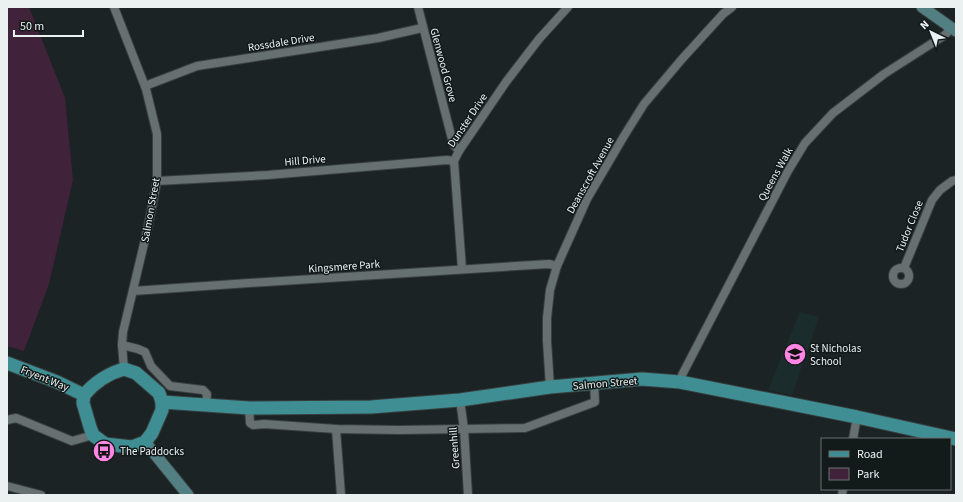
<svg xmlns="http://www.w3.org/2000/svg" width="963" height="502" font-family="'Source Sans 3',sans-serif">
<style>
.built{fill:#1b2c2d}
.green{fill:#40223a}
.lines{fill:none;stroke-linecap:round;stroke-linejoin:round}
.street-casing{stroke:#383f3f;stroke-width:10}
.secondary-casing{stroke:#383f3f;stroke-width:13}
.primary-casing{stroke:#383f3f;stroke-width:15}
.street{stroke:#667070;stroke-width:8}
.secondary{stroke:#527f81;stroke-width:11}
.primary{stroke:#3e8e93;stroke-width:13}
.labels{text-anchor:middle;stroke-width:3;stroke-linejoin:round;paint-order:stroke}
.street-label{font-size:11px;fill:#ebf0f1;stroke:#121a1a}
.poi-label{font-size:11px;fill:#ebf0f1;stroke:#121a1a;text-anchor:start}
</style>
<rect width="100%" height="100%" fill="#1b2324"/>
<path class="built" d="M800,312L819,317L792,395L768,390Z"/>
<path class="green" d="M7,7H29L65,98L73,180L49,284L24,351L7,346Z"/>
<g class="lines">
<g class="street-casing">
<g id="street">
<path d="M114,7L146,89L157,134V181L148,227L123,332L122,345L124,369"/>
<path d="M418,7L452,139L454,145L459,151"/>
<path d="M145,86L197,66L378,38L422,28"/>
<path d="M157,181L268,175L447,160L454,161"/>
<circle cx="901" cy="276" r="8"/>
<path d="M904,268L932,200L940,190L952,181L956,180"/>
<path d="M462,269L454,161L459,151L506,82L539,39L568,7"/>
<path d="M133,291L249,283L549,264L557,266"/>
<path d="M122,345L138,349L145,352L151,366L170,386L203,390L207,394L206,405"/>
<path d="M680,382L682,375L788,171L805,143L833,113L884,74L945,35L951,28"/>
<path d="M550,387L547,341V318L550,290L557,266L587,199L624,136L644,104L682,59L723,14L732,7"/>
<path d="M460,400L464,429L468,495"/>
<path d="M249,408L250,423L253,425L264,424L336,429L399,430L525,428L595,402L594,383"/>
<path d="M7,420L16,418L72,441L93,435"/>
<path d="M336,429L341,495"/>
<path d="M853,439L857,417"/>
<path d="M7,486L41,495"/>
<path d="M842,495L843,489"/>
</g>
</g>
<g class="secondary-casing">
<g id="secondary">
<path d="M922,7L956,31"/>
<path d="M145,442L188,495"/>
</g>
</g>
<g class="primary-casing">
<g id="primary">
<path d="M7,363L57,382L84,395"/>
<path d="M124,369L136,373L159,393L162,402V410L152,433L145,442L132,447L105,444L93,435L90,427L83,403L84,395C94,383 109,373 124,369Z"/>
<path d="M162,402L249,408L371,407L460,400L550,387L642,379L680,382L857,417L956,439"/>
</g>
</g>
<use href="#street" class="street"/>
<use href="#secondary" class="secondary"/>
<use href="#primary" class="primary"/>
</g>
<defs>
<g id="school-disc" transform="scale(1.15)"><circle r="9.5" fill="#fc86e4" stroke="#121a1a"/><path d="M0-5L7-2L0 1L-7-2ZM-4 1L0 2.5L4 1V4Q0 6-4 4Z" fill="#111"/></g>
<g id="bus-disc" transform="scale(1.15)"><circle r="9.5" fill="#fc86e4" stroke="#121a1a"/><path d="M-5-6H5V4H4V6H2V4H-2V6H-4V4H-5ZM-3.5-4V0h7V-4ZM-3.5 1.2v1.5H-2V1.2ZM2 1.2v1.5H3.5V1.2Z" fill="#111"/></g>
</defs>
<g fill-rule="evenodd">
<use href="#school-disc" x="795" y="354"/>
<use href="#bus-disc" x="104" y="451"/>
</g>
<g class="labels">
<g class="street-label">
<text transform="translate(281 42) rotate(-9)" y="4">Rossdale Drive</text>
<text transform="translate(444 65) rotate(75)" y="4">Glenwood Grove</text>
<text transform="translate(467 120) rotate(-56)" y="4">Dunster Drive</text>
<text transform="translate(305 160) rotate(-5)" y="4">Hill Drive</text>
<text transform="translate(775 174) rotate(-61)" y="4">Queens Walk</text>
<text transform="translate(590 175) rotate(-61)" y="4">Deanscroft Avenue</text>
<text transform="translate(150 210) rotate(-80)" y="4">Salmon Street</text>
<text transform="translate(909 226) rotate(-68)" y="4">Tudor Close</text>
<text transform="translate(344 266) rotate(-4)" y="4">Kingsmere Park</text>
<text transform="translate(45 378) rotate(22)" y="4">Fryent Way</text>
<text transform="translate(605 383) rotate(-5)" y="4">Salmon Street</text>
<text transform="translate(454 448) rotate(-94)" y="4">Greenhill</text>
</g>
<g class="poi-label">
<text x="810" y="352">St Nicholas<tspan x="810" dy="13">School</tspan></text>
<text x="120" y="455">The Paddocks</text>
</g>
</g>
<rect width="963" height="502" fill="none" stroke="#ebf0f1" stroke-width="16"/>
<rect x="821" y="438" width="130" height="52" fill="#121a1a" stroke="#697070"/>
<rect x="829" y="451" width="20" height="6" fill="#3e8e93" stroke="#697070"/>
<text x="857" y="458" font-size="12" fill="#ebf0f1">Road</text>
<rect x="829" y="468" width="20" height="12" fill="#40223a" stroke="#697070"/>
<text x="857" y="478" font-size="12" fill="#ebf0f1">Park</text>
<g transform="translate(931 32) rotate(317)" stroke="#121a1a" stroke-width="3" paint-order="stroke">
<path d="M0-3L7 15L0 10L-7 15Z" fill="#ebf0f1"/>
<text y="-6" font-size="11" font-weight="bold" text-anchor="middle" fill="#ebf0f1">N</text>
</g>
<path d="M14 30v6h69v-6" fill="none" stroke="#ebf0f1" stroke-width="2"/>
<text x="20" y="30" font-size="12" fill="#ebf0f1" stroke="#121a1a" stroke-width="3" paint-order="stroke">50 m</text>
</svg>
